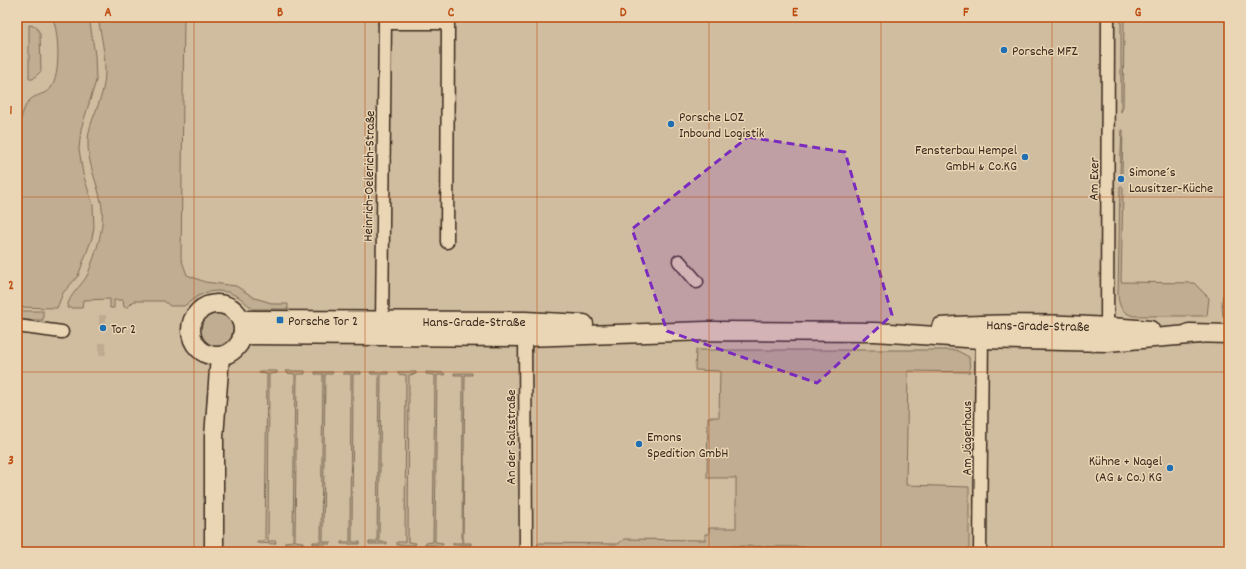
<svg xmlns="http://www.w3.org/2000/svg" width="1246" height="569" font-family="Dekko,sans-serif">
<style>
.built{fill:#d0bc9e}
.green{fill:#c1ad91;stroke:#7e6c58}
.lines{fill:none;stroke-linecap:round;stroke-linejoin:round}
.street-tunnel{stroke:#bfab8f;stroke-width:12;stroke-dasharray:12 6;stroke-linecap:butt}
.street-casing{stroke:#3b2a1e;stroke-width:15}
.secondary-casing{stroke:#3b2a1e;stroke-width:21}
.street{stroke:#ead5b4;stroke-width:12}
.secondary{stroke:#ead5b4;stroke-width:18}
.marked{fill:#7b2cbf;fill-opacity:0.2;stroke:#7b2cbf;stroke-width:3;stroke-dasharray:8 5;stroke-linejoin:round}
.grid{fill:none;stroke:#bd4d10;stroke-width:1;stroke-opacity:0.55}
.poi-dot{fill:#1f6fb2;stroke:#ead5b4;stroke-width:1.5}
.labels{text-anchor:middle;stroke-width:3;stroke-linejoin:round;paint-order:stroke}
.poi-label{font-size:14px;fill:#3b2a1e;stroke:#ead5b4;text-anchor:start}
.street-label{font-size:14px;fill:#3b2a1e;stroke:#ead5b4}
.neatline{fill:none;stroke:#bd4d10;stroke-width:1.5}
.grid-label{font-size:13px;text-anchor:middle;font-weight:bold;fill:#bd4d10}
</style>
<rect width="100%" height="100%" fill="#e0cbab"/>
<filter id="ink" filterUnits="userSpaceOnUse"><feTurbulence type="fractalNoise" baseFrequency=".025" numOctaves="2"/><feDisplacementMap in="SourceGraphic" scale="8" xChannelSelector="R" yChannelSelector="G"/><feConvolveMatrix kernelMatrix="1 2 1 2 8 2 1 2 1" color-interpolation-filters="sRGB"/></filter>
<g filter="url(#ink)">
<rect class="built" x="17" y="17" width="1212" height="535"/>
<g class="green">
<path d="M52,17H89L95,55L96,81L81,129L79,149L83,174L93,205L94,227L92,238L78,276L63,293L57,308L17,307C17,271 17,234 17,197C17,167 13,135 25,107C31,93 43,97 51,88C61,75 59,30 52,17Z"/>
<path d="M98,17H184L181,258L187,275L205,282L236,286L255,298L275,304H288V309H253L239,297L228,292L217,291L207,292L198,296L184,306H170L164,301H134L128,307H124L123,300H114V308H110V299L83,300L82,308H67C69,294 82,286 88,274C96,251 106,227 101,202C97,181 87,163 88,140C89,123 98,109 102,93C109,68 102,42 98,17Z"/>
<path d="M1121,17H1124L1123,107L1121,112Z"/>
<path d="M29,25L36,26L40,34L41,71L33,79H29Z"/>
<path d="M1122,130H1123L1122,173H1120Z"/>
<path d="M1120,187H1123L1121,282L1194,283L1209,298L1207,316H1133C1122,312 1119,307 1118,295Z"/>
<path d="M1229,286V316H1223C1222,305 1220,294 1229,286Z"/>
<path d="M216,294L233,298L251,313C240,311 240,305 230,301C212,293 202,307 186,310L200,299Z"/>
<circle cx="217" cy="329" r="20"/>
<rect x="17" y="311" width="26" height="9"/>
<path d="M696,350H956L969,357L970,372L908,371L906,485L969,487V552H805V547L728,546V552H579V550L534,552V548L539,543L618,544L624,539L705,540V534H709V528H736V478H707L708,417H719L720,371L695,370Z"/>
<path d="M259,371H277V373L269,374L268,541H276L275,544L257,543V541H265L267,374L259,373Z"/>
<path d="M286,371H305V374H297L295,541L303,542V544H285V542L293,541L295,374L287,373Z"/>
<path d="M315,372H333L332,374H325L323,542H331V544H313V542H321L323,374H315Z"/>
<path d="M343,372H361V374H353L352,542H360V544H341V542H350L351,374H343Z"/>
<path d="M370,372H388L389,374H381L379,542H387V544H369V542H377L379,374H371Z"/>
<path d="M398,372H416V374L409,375L408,542L416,543L415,545H397V542H405L406,375L398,374Z"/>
<path d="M426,372L444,373L445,375H437L435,542L443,543V545H425V543L433,542L435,375L426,374Z"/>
<path d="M454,373H472V375H465L463,543H471V545H453V543H462L463,375H454Z"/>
</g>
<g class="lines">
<g class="street-tunnel">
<path d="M99,321H106"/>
<path d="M99,349H106"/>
</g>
<g class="street-casing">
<g id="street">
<path d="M385,23H448L447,242"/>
<path d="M679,261L697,282"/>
<path d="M17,326L62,332"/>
<path d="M382,327L385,17"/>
<path d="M525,329L526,552"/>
<path d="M1107,334L1108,17"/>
<path d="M980,552L982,333"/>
</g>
</g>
<g class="secondary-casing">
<g id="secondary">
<circle cx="217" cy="330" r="26"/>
<path d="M241,320L525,321L584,324"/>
<path d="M941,327C1010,322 1081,324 1150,330"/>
<path d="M1189,333L1229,334"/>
<path d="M242,335L525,337L707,331L875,332L981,339L1107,342L1200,334"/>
<path d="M214,552V437L220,356"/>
</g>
</g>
<use href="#street" class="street"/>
<use href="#secondary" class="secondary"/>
</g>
</g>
<path class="marked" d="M748,137L845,152L892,315L817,383L667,331L632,229Z"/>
<path class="grid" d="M194,17V552M365,17V552M537,17V552M709,17V552M881,17V552M1052,17V552M17,197H1229M17,372H1229"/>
<g class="poi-dot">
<circle cx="1004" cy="50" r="4"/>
<circle cx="671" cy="124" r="4"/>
<circle cx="1025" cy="157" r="4"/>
<circle cx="1121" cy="179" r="4"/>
<rect x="276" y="316" width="8" height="8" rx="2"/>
<circle cx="103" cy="328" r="4"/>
<circle cx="639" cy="444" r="4"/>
<circle cx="1170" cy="468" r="4"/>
</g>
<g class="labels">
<g class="poi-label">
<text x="1012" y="55">Porsche MFZ</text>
<text x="679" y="121">Porsche LOZ<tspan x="679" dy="16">Inbound Logistik</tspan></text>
<text x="1017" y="154" text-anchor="end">Fensterbau Hempel<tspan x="1017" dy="16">GmbH &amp; Co.KG</tspan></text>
<text x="1129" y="176">Simone´s<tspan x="1129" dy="16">Lausitzer-Küche</tspan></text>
<text x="288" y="325">Porsche Tor 2</text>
<text x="111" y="333">Tor 2</text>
<text x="647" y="441">Emons<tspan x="647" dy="16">Spedition GmbH</tspan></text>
<text x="1162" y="465" text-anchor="end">Kühne + Nagel<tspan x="1162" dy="16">(AG &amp; Co.) KG</tspan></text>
</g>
<g class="street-label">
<text transform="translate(368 176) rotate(-89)" y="5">Heinrich-Oelerich-Straße</text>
<text transform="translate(1093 179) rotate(-89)" y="5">Am Exer</text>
<text x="474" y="326">Hans-Grade-Straße</text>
<text transform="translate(1038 325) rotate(1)" y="5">Hans-Grade-Straße</text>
<text transform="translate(510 437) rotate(-90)" y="5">An der Salzstraße</text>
<text transform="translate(966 438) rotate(-90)" y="5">Am Jägerhaus</text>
</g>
</g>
<rect width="1246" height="569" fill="none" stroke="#ead5b4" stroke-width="44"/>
<rect x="22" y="22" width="1202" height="525" class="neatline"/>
<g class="grid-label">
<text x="108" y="16">A</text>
<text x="280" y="16">B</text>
<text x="451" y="16">C</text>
<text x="623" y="16">D</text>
<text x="795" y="16">E</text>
<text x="966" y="16">F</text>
<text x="1138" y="16">G</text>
<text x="11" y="114">1</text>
<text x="11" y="289">2</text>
<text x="11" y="464">3</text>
</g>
</svg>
